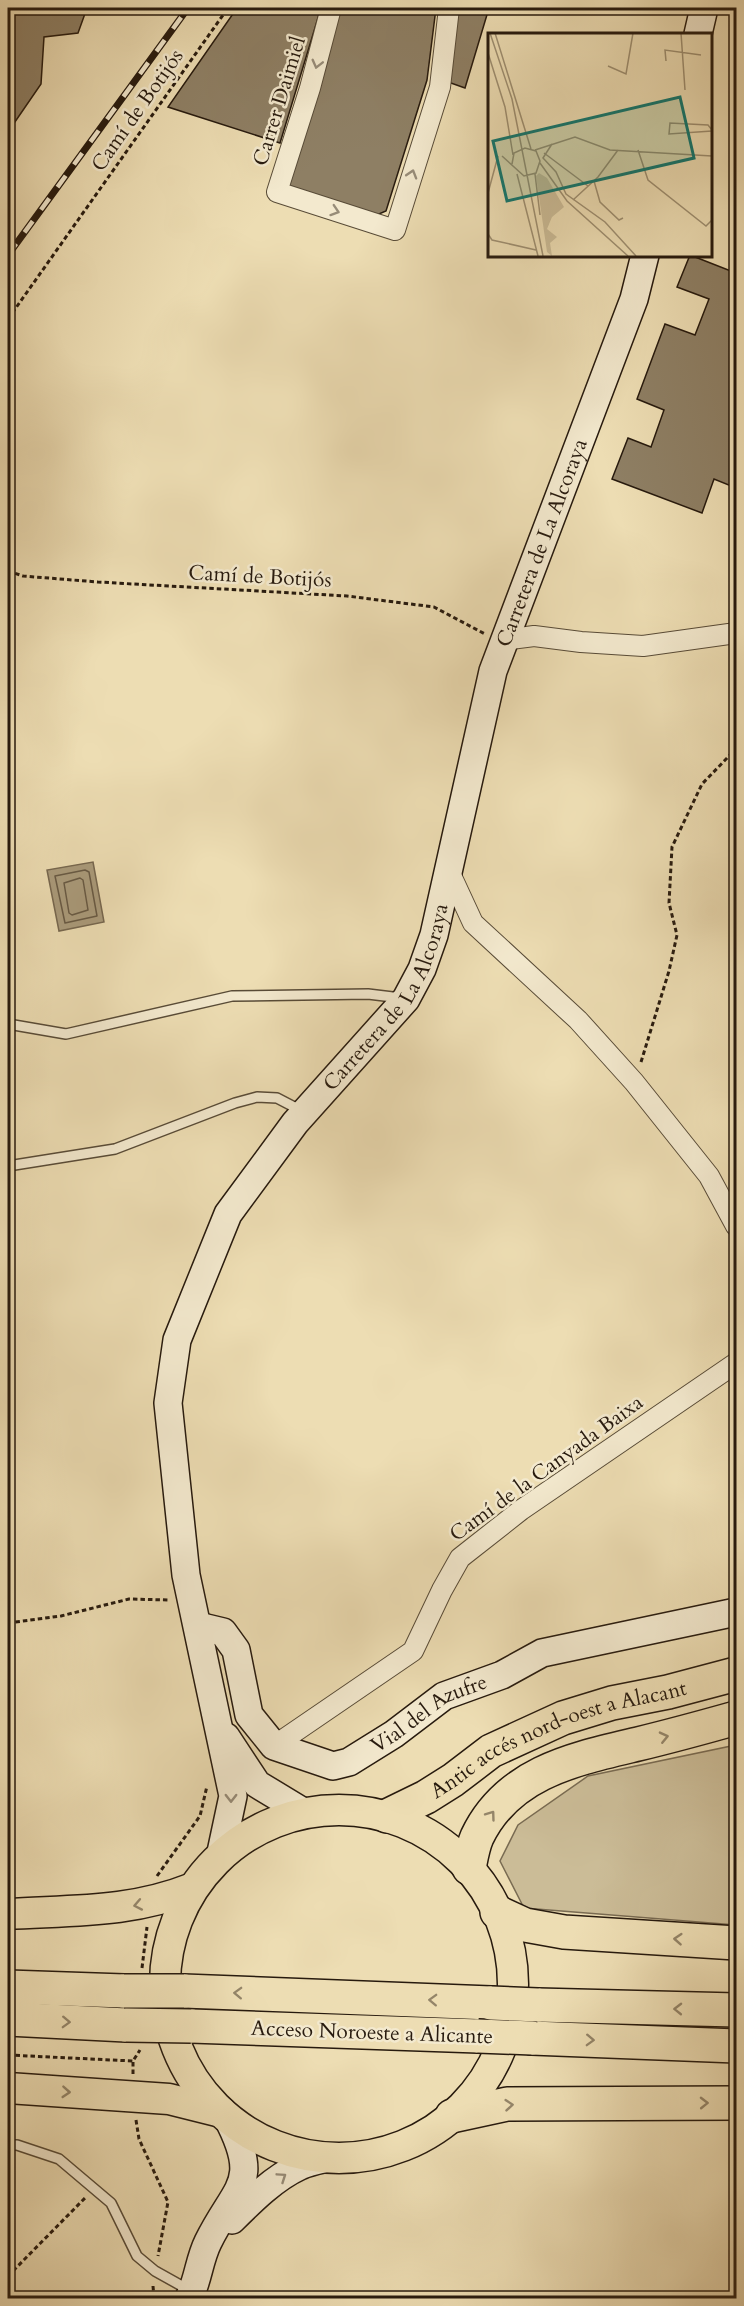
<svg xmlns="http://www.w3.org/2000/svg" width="744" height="2306" font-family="Cardo,serif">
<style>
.green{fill:#cbbc97;stroke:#796b52;stroke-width:1.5}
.water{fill:#aa9b7b;stroke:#76674f;stroke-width:1.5}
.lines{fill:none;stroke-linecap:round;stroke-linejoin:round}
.shore{stroke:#685a44;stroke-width:1.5}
.building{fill:#8e7f64;stroke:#271a0e;stroke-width:1.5}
.lane-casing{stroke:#584b37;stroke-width:12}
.street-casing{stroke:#584b37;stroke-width:22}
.secondary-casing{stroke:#271a0e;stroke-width:30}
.primary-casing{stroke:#271a0e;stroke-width:33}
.highway-casing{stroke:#271a0e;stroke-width:36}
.path{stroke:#271a0e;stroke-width:3;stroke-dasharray:4.5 3;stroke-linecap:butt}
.lane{stroke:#f3e9ce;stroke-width:9}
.street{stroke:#f3e9ce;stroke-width:20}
.secondary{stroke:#f3e9ce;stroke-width:27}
.primary{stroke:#edddb3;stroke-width:30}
.highway{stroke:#edddb3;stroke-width:33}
.rail-casing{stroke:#271a0e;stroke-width:7}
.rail{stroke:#f3e9ce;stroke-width:4.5;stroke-dasharray:14;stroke-linecap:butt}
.highway-bridge-casing{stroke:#271a0e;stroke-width:36;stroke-linecap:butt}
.highway-bridge{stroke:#edddb3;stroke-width:33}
.oneway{stroke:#978c78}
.oneway2{stroke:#948569}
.labels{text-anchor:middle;stroke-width:5;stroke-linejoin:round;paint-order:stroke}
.street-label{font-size:21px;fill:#271a0e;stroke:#f3e9ce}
.inset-road{fill:none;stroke:#9e8f71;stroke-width:1.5}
.view{fill:#0f766e;fill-opacity:0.15;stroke:#0f766e;stroke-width:3}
.inset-edge{fill:none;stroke:#271a0e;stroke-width:3}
</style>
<rect width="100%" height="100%" fill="#edddb3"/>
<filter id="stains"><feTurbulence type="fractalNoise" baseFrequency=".00333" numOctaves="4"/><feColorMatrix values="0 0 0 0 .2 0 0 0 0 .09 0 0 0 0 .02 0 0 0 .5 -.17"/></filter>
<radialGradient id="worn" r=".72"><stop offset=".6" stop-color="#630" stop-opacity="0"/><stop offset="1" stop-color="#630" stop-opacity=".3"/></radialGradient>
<path class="green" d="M736,1745V1925L524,1908L500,1861L518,1825L588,1776Z"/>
<path class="water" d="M93,862L104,922L59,931L47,870Z"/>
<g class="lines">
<g class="shore">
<path d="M85,870L89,872L97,916L65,923L55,876Z"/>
<path d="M80,878L83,880L88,910L72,915L69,913L64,883Z"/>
</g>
</g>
<g class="building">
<path d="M8,8H87L78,33L44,37L41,84L8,132Z"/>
<path d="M237,8H321L280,143L168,107Z"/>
<path d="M336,8H436L427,80L386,211L372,217L285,186Z"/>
<path d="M456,8H489L465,88L448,82Z"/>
<path d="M690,255L736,273V488L714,479L702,513L612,479L628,438L651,447L664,410L637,399L665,324L695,335L709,299L677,287Z"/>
</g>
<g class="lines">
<g class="lane-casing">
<g id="lane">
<path d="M8,1024L66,1034L232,996L368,994L401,998"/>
<path d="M8,1166L115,1149L235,1103L257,1097L277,1098L302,1111"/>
<path d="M8,2145H17L59,2159L111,2203L137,2256L155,2271L189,2290"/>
</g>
</g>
<g class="street-casing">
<g id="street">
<path d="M331,8L310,88L277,192L395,230L440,87L449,8"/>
<path d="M504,640L534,636L581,642L643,646L736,633"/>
<path d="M448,869L473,923L578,1020L634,1082L709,1176L736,1226"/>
<path d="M274,1746L413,1651L442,1590L460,1558L521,1510L736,1363"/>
</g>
</g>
<g class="secondary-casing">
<g id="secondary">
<path d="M698,34L704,8"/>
<path id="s1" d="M198,1626L223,1632L236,1650L249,1715L274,1746L333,1766L349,1762L394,1734L444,1696L502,1675L542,1653L736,1612"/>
<path d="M226,1737L257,1784L305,1813"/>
<path id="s2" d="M220,1857L233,1796L186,1575L168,1403L177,1340L228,1214L295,1123L406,999L422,969L434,935L493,671L634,299L645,255"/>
<path d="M232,2220C252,2200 274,2178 300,2166C308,2162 319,2160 328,2158"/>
<path d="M189,2298C198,2281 199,2260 208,2242C236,2185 262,2184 227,2117"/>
</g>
</g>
<g class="primary-casing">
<g id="primary">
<circle cx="339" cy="1984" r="174"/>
<path d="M8,1914C74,1910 130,1913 193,1888"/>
<path d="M8,2088L169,2099L221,2112"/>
</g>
</g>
<g class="highway-casing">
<g id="highway">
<path id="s3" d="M387,1816L426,1797L453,1780L491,1751L563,1718L612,1703L668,1692L736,1674"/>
<path d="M469,1868C471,1858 473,1846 477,1837C508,1772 575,1759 638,1744C671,1736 704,1727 736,1718"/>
<path d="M497,1912L525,1925L564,1932L736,1943"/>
<path d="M8,1987L124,1991"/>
<path d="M184,1991L491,2003"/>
<path d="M538,2005L736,2010"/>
<path d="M8,2019L126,2025"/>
<path d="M191,2026L478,2036"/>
<path d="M532,2038L736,2046"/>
<path d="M452,2116L507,2104L736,2103"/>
</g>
</g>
<g class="path">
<path d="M8,319L228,8"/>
<path d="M8,571L23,576L98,582L347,596L434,607L485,634"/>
<path d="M641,1062L669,971L677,935L669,903L672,847L702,784L731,754L736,750"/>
<path d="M8,1623L61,1616L129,1599L169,1600"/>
<path d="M157,1876L200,1816L207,1786"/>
<path d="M142,1968L147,1927"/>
<path d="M8,2055L133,2061"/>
<path d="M133,2074V2061L140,2050"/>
<path d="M136,2120L139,2139L168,2202L158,2256"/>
<path d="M8,2276L85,2198"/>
<path d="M153,2286L154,2298"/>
</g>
<use href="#lane" class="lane"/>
<use href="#street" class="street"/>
<use href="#secondary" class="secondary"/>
<use href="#primary" class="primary"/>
<use href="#highway" class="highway"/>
<g class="rail-casing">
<path id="rail" d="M8,255L188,8"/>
</g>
<use href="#rail" class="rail"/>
<g class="highway-bridge-casing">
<g id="highway-bridge">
<path d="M124,1991H184"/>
<path d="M491,2003L538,2005"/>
<path d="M126,2025L191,2026"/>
<path d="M478,2036L532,2038"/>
</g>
</g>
<use href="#highway-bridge" class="highway-bridge"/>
</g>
<defs><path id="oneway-chevron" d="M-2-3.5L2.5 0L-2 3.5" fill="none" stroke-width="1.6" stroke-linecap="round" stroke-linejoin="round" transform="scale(1.5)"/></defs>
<g class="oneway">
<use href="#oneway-chevron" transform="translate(317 64) rotate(104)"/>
<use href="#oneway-chevron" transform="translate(412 174) rotate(-73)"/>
<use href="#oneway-chevron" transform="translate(335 211) rotate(18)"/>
<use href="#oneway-chevron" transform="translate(231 1798) rotate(90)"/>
<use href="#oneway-chevron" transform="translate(282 2177) rotate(-34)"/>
</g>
<g class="oneway2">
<use href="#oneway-chevron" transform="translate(664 1737) rotate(-13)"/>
<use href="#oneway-chevron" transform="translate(491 1815) rotate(-54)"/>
<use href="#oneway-chevron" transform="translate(138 1905) rotate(169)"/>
<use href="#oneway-chevron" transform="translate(678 1939) rotate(-176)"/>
<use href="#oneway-chevron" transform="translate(238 1993) rotate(-178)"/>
<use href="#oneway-chevron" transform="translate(433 2000) rotate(-178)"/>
<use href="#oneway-chevron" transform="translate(678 2009) rotate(-179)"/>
<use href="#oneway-chevron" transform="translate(66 2022) rotate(2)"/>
<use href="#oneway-chevron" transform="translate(590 2040) rotate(2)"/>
<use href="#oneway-chevron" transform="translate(66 2092) rotate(4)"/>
<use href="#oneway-chevron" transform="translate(704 2103) rotate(-1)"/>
<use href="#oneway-chevron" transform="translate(509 2105) rotate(-5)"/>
</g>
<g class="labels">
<g class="street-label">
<text transform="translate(279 101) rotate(-73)" y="7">Carrer Daimiel</text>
<text transform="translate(137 110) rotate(-55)" y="7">Camí de Botijós</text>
<text dy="7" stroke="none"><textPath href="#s2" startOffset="1418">Carretera de La Alcoraya</textPath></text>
<text transform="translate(260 576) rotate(3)" y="7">Camí de Botijós</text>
<text dy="7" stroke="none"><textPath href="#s2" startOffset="932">Carretera de La Alcoraya</textPath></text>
<text transform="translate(546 1468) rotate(-36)" y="7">Camí de la Canyada Baixa</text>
<text dy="7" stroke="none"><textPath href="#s1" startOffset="327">Vial del Azufre</textPath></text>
<text dy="7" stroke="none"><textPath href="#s3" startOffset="190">Antic accés nord-oest a Alacant</textPath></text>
<text transform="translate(372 2032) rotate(2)" y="7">Acceso Noroeste a Alicante</text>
</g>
</g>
<g transform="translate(488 33)">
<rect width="224" height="224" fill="#edddb3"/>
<path d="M51,140L59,145L76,174L64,184L59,196L69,204L62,210L64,223L59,219L48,143Z" fill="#cbbc97"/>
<path class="inset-road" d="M2,0L24,66L55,223M7,0L43,116M193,0L197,57M0,20L17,74L25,122M178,28L177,17L213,22M120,33L138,41L145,0M224,97L220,92L182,90L181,101L224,98M64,111L55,125L68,139L78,161L117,189L148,223M47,117L87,104L122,117L224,123M150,117L160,147L218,193L224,187M56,120L100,153M14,123L36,143L48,140L52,128L48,118L37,115L26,120L24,131M52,130L79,168L140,223M29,141L50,223M47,141L52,182M106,148L112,169L131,187L135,185M0,160L10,123M85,167L110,144L130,117M0,201L4,207L48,217"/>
<path class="view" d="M192,64L206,125L19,168L5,108Z"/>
<rect width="224" height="224" class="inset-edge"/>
</g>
<rect width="744" height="2306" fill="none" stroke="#edddb3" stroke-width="30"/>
<rect x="9" y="9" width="726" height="2288" fill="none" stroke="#271a0e" stroke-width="3"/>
<rect x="15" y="15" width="714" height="2276" fill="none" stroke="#271a0e" stroke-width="1.5"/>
<rect width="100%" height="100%" filter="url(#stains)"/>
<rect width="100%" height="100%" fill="url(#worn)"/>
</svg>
